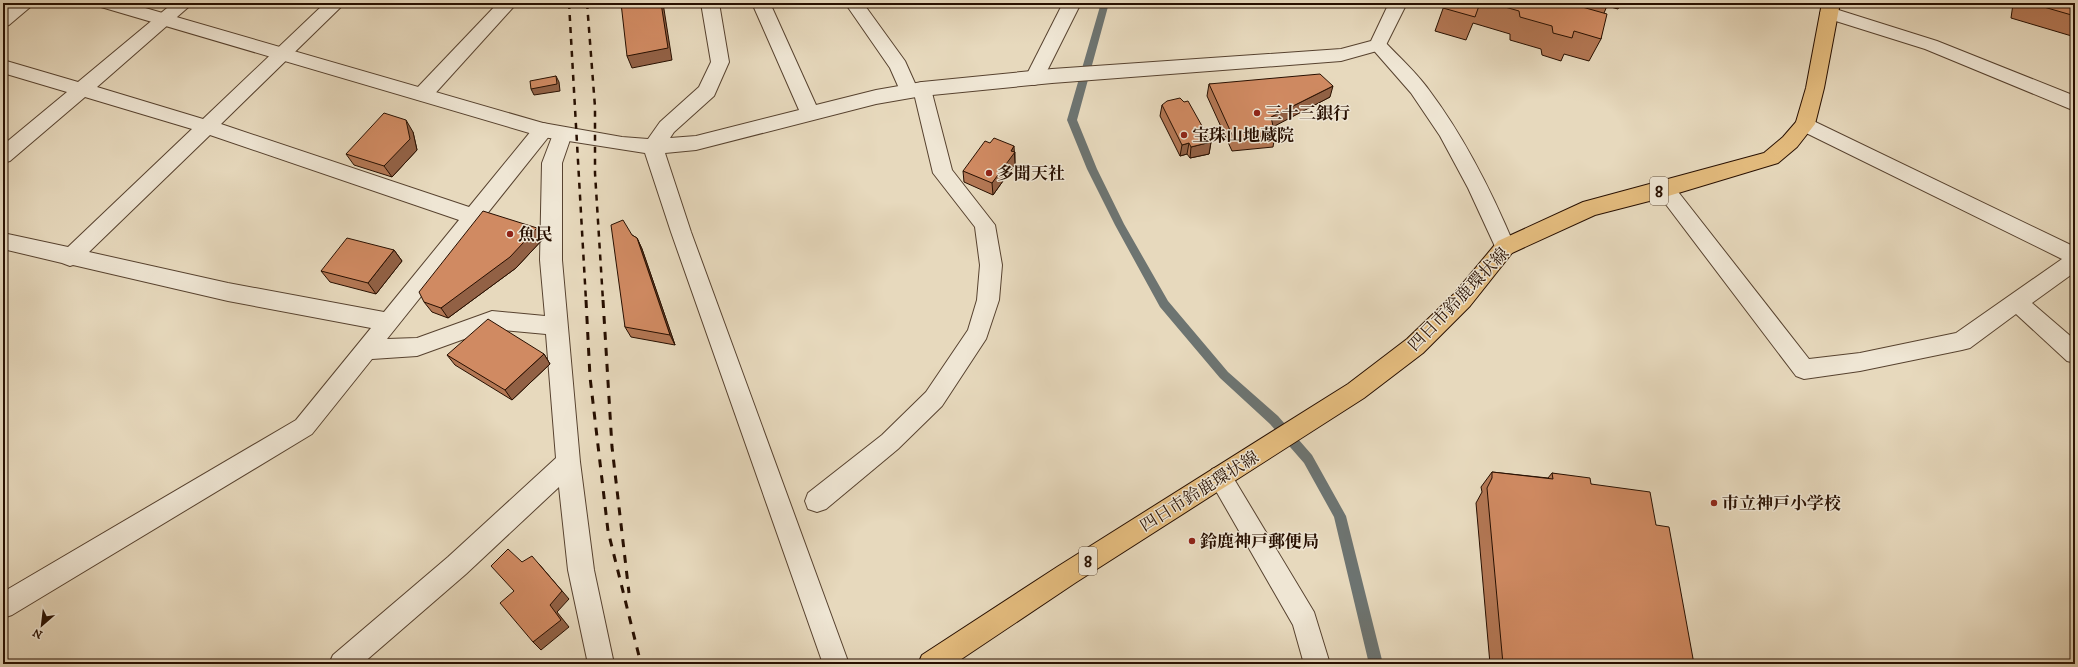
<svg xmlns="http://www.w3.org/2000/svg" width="2078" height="667" font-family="'IM FELL DW Pica','Noto Serif JP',serif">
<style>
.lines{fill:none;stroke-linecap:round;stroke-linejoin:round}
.stream{fill:#6d7471;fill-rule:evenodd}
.service-casing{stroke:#57422f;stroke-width:2}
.minor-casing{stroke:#57422f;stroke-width:2}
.tertiary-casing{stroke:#57422f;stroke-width:2}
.primary-casing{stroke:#270f00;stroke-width:2}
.service{fill:#efe6d4;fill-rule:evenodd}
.minor{fill:#efe6d4;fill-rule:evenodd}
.tertiary{fill:#efe6d4;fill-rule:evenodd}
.primary{fill:#e4bc7e;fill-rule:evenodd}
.rail-far1{stroke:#270f00;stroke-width:2.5;stroke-dasharray:6 6;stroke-linecap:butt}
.rail{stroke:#270f00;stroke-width:3;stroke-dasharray:8 8;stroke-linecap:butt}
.wall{fill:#b37754;stroke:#270f00}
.shaded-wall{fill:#926145;stroke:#270f00}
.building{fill:#d08a62;stroke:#270f00}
.poi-dot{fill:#8f2418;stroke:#efe6d4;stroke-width:1.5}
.labels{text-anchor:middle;stroke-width:3;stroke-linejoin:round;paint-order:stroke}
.shield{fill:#efe6d4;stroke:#635040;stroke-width:1}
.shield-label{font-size:16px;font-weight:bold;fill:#270f00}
.poi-label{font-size:17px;font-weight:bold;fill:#270f00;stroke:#efe6d4;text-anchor:start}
.street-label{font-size:17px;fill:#270f00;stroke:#efe6d4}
</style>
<rect width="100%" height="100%" fill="#e7d9bd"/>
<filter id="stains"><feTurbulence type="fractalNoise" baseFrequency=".005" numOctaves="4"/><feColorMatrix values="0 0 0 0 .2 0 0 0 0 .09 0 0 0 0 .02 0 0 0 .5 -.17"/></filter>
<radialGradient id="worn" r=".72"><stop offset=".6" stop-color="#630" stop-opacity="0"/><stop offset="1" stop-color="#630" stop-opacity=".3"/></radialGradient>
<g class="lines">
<path class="stream" d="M1101,3H1109L1077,120L1097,169L1124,224L1168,301L1228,372L1278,416L1312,455L1346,516L1383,664H1369L1334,517L1304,463L1270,424L1220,378L1160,307L1115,225L1087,169L1067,120Z"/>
<g class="service-casing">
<path id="service" d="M922,82L929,84L931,89L952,170L995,225L1002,265L999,300L986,339L942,406L898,449L826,509L817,512L808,509L805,501L808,493L882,435L926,392L968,330L977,300L980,265L975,227L933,173L913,89L915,84Z"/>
</g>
<g class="minor-casing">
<g id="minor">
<path d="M14,3H35L9,25L3,27V12Z"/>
<path d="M173,3H193L97,87L203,119L325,3H345L221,124L469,207L536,125L543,123L550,125L553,130L550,135L387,339L417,338L492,311L545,316L540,260L542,163L555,129L562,127L569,129L572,134L562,163V260L580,462L594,570L614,664H588L568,570L559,487L466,574L362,664H329L333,655L448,557L556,458L546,334L492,329L417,356L372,359L312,434L12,615L3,618V592L296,420L371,328L228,301L73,265L70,266L62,263L3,249V233L68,247L192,129L85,97L10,161L3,163V145L67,92L3,73V60L78,82ZM210,135L459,220L384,312L228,283L89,252Z"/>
<path d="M498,3H517L430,99L423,101L416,99L414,94L416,89Z"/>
<path d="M845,3H863L905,61L918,90L916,95L909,97L902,95L890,68Z"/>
<path d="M1063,3H1081L1041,83L1034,85L1027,83L1025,78Z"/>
<path d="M1829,7L1937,41L2075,96V111L1925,49L1823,17L1820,13L1823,9Z"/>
<path d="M1378,39L1384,41C1399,57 1416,72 1429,90C1465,138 1492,192 1515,247L1512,253L1505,255L1498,253L1468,188L1440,136L1411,93L1369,45L1372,41Z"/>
<path d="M1805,117L2075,247V272L2032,303L2075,340V363L2067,361L2016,314L1970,348L1962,350L1860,371L1804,379L1796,376L1658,194L1655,189L1658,184L1665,181L1672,184L1809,359L1860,353L1956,333L2062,259L1798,129L1795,124L1798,119Z"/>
<path d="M1220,466L1228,469L1314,612L1330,664H1304L1293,625L1208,477L1212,469Z"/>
</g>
</g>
<g class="tertiary-casing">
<path id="tertiary" d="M98,3H128L543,123L622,137L648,139L660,122L699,87L711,62L701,3H719L729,62L714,96L674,132L670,138L696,136L799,110L752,3H770L816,105L876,90L922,82L1052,69L1341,49L1371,41L1389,3H1407L1384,49L1341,61L1052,83L922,96L876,104L696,150L665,153L691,232L849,664H823L671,232L645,153L543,137L101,7Z"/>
</g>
<g class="primary-casing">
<path id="primary" d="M1822,3H1840L1824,88L1815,124L1797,147L1778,163L1665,197L1595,215L1512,253L1470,306L1423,353L1364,398L1075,583L954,664H918L922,655L1057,567L1348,384L1407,339L1454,294L1498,241L1583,202L1764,153L1783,137L1796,122L1806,88Z"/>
</g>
<use href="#service" class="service"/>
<use href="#minor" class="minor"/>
<use href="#tertiary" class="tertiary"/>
<use href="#primary" class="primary"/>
<g class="rail-far1">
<path d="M569,3L586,301"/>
<path d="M587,3L595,107V173L603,301"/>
</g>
<g class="rail">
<path d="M586,300L590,377L608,531L641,664"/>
<path d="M603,300L612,447L629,593"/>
</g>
</g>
<g class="wall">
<path d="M1445,3H1621L1618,9L1607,6L1604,13L1601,39L1589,61L1564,54L1561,61L1542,55L1541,49L1510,40V34L1473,23L1466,40L1435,31Z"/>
<path d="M2010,3H2075V37L2011,18L2013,4Z"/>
<path d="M1209,84L1330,97L1273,126L1275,135L1273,147L1232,151L1207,96Z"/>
<path d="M1162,105L1211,142L1209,154L1190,158L1187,154L1180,156L1160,116Z"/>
<path d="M413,132L417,150L392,177L354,165L346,154Z"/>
<path d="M1014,152H1015V164L993,195L964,182L963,171Z"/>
<path d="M537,228L543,239L516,268L448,318L432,312L424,302Z"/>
<path d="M632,235L637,238L642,249L675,345L631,337L625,327Z"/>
<path d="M394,250L402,261L376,294L330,282L321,271Z"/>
<path d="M544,354L550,364L512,400L455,365L447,355Z"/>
<path d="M1492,472L1548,478L1552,473L1591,484L1656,525L1694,664H1490L1476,503L1482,492L1481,487Z"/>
</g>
<g class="shaded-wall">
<path d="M661,3H663L672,60L632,68L627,56Z"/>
<path d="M556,76L559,82L560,91L534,95L531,89Z"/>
<path d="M1333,86L1330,97L1269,129L1271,117Z"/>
<path d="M406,120L413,132L417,150L392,177L384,166Z"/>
<path d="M1211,142L1209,154L1190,158L1191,147Z"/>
<path d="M1189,143L1187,154L1180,156L1182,145Z"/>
<path d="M1014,146L1015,164L993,195L992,183Z"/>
<path d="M537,228L543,239L516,268L448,318L441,308Z"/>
<path d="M637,238L642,249L675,345L670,335Z"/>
<path d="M394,250L402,261L376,294L368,283Z"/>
<path d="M544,354L550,364L512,400L505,390Z"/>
<path d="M539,564L569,599L557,612L569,627L541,650L533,642L550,605Z"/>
</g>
<g class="building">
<path d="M621,3H661L668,48L627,56Z"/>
<path d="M1445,3H1480L1475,17L1443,8Z"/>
<path d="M1491,3H1568L1607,14L1601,39L1574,31L1572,38L1553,33L1552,26L1520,17L1519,11Z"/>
<path d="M2030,3H2075V16Z"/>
<path d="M1320,74L1333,86L1271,117L1275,135L1234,139L1209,84Z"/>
<path d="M556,76L557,84L531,89L530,81Z"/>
<path d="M1180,98L1184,102L1188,101L1211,142L1191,147L1189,143L1182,145L1162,105L1167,101Z"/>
<path d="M384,113L406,120L410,139L384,166L346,154Z"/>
<path d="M994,138L1014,146L1011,151L1015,152L992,183L963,171L985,141L990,143Z"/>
<path d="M483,211L537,228L510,257L441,308L424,302L419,292Z"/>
<path d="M623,220L632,235L637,238L670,335L625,327L611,225Z"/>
<path d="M347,238L394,250L368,283L321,271Z"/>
<path d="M488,319L544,354L505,390L447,355Z"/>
<path d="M1492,472L1553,479L1552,473L1590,478L1591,484L1650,492L1656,525L1669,527L1694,664H1503L1487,488L1492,478Z"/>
<path d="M508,549L522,562L532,556L562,591L550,605L561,620L533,642L500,603L514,591L491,566Z"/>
</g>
<g class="poi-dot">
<circle cx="1257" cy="113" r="4"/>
<circle cx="1184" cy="135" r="4"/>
<circle cx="989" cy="173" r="4"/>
<circle cx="510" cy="234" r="4"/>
<circle cx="1714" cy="503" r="4"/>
<circle cx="1192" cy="541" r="4"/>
</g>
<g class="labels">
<g class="shield">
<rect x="1650" y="177" width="18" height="28" rx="3"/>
<rect x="1079" y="547" width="18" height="28" rx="3"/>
</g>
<g class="shield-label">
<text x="1659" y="197">8</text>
<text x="1088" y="567">8</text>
</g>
<g class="poi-label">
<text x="1265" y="119">三十三銀行</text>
<text x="1192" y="141">宝珠山地蔵院</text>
<text x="997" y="179">多聞天社</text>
<text x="518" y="240">魚民</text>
<text x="1722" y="509">市立神戸小学校</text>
<text x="1200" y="547">鈴鹿神戸郵便局</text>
</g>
<g class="street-label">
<text transform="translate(1458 299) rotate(-46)" y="6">四日市鈴鹿環状線</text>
<text transform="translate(1199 491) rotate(-32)" y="6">四日市鈴鹿環状線</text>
</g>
</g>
<rect width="2078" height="667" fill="none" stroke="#e7d9bd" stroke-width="16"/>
<rect x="4" y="4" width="2070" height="659" fill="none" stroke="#270f00" stroke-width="2"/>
<rect x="8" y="8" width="2062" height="651" fill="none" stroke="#270f00"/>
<g transform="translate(42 625) rotate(208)" stroke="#efe6d4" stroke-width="3" paint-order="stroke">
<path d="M0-3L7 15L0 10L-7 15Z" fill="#270f00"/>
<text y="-6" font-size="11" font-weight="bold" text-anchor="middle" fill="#270f00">N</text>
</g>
<rect width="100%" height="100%" filter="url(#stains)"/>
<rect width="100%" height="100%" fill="url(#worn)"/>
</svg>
